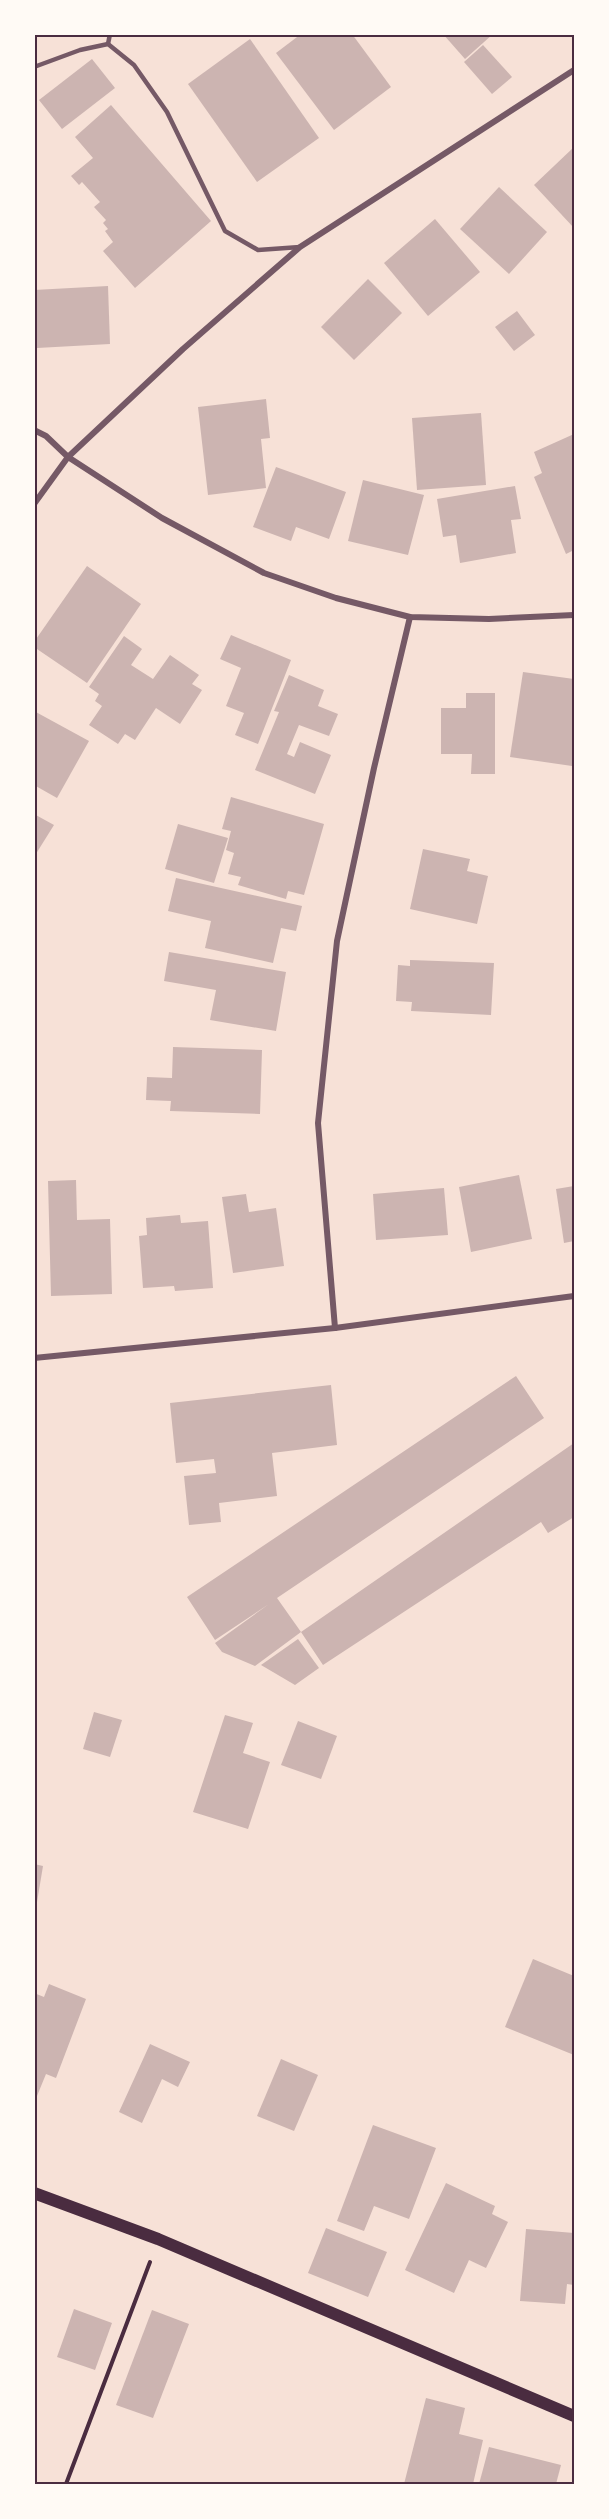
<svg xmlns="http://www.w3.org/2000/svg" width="609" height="2519" font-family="'Fira Sans',sans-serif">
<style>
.building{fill:#ccb4b1}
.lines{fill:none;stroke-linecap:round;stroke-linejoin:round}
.path{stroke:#4a2c40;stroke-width:4}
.service{stroke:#755966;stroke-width:4.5}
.minor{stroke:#755966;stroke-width:6}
.secondary{stroke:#4a2c40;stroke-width:12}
.neatline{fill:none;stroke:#4a2c40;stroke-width:2}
</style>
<rect width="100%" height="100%" fill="#f7e1d7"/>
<g class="building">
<path d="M301,34H352L391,87L334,130L276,53Z"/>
<path d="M443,34H493L465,59Z"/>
<path d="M250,39L319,138L257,182L188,84Z"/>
<path d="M483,45L512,77L492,94L464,62Z"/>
<path d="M92,59L115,88L62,129L39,100Z"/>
<path d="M111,105L211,221L135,288L103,251L113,242L105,231L108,229L103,223L106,220L94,207L100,202L82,182L79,185L71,176L93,158L75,137Z"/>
<path d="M574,147V228L534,185Z"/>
<path d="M499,187L547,232L509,274L460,229Z"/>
<path d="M435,219L480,272L428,316L384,263Z"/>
<path d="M368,279L402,313L354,360L321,327Z"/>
<path d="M108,286L110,344L37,348L34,290Z"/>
<path d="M517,311L535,335L514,351L495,327Z"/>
<path d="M266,399L270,438L261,439L266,488L208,495L198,407Z"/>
<path d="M481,413L486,485L417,490L412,418Z"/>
<path d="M574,434V550L566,554L534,477L542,473L534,452Z"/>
<path d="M276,467L346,492L329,539L296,527L291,541L253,527Z"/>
<path d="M363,480L424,495L408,555L348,541Z"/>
<path d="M515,486L521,519L511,520L516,553L460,563L456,535L443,537L437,499Z"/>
<path d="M87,566L141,604L87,683L34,647V642Z"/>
<path d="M231,635L291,660L258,744L235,735L244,713L226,706L241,668L220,659Z"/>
<path d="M124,636L142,649L131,665L153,679L170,655L199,675L192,684L202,690L180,724L156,708L135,740L125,734L118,744L89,725L102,706L95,701L99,694L89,687Z"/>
<path d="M523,672L574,679V750L572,766L510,757Z"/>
<path d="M289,675L324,690L318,706L338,714L329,736L299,725L287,754L294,757L300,742L331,755L315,794L255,770L279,712L274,711Z"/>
<path d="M466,693H495V774H471L472,754H441V708H466Z"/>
<path d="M34,711L89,741L57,798L34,785Z"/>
<path d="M231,797L324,824L304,895L288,891L286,899L238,885L241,877L228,874L234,853L226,850L231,831L222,829Z"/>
<path d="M34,814L54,825L34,857Z"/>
<path d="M178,824L228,838L214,883L165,869Z"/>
<path d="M423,849L470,859L467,871L488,876L477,924L410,909Z"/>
<path d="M176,878L302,906L296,931L281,928L273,963L205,948L211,921L168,911Z"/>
<path d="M169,952L286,972L276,1031L210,1020L216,990L164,981Z"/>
<path d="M410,960L494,963L491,1015L411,1011L412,1002L396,1001L398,965L410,966Z"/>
<path d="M173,1047L262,1050L260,1114L170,1111L171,1101L146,1100L147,1077L172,1078Z"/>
<path d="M519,1175L532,1239L471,1252L459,1187Z"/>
<path d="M76,1180L77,1220L110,1219L112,1294L51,1296L48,1181Z"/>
<path d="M574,1186V1241L564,1243L556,1189Z"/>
<path d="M444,1188L448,1235L376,1240L373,1194Z"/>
<path d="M246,1194L249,1212L276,1208L284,1266L233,1273L222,1197Z"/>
<path d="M180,1215L181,1223L208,1221L213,1288L175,1291L174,1286L143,1288L139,1236L147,1235L146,1218Z"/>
<path d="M516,1376L544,1418L277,1598L301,1632L574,1443V1517L548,1533L541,1522L323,1665L301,1632L255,1666L222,1652L215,1643L269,1604L215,1640L187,1597Z"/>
<path d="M331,1385L337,1445L272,1453L277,1496L219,1503L221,1522L189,1525L184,1476L216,1473L214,1459L176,1463L170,1403Z"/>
<path d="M298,1639L319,1668L295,1685L261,1665Z"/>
<path d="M94,1712L122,1720L110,1757L83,1749Z"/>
<path d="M225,1715L253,1723L243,1753L270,1762L248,1829L193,1812Z"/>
<path d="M298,1721L337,1736L321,1779L281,1765Z"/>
<path d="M34,1864L43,1866L36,1908H34Z"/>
<path d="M533,1959L574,1976V2055L505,2027Z"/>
<path d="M49,1984L86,1999L56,2078L46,2074L37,2096L34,2095V1993L44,1997Z"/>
<path d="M150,2044L190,2062L178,2087L162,2079L142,2123L119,2112Z"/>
<path d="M281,2059L318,2075L294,2131L257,2116Z"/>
<path d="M373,2125L436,2148L409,2219L374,2206L364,2231L337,2221Z"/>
<path d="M446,2183L495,2206L492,2214L508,2222L486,2268L469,2260L454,2293L405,2270Z"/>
<path d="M326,2228L387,2252L368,2297L308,2273Z"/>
<path d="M526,2229L574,2233V2285L567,2284L565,2304L520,2301Z"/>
<path d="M74,2309L112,2323L95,2370L57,2357Z"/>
<path d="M152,2310L189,2324L153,2418L116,2405Z"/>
<path d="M426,2398L465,2408L459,2434L483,2440L473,2484H404Z"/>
<path d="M489,2447L561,2465L556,2484H479Z"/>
</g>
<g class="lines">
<path class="path" d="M66,2484L150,2262"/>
<g class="service">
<path d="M108,44L110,34"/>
<path d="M34,67L80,50L108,44L134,65L167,112L225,231L258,250L300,247"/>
</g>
<g class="minor">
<path d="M34,430L46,436L68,457L162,518L264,573L336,598L410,617L489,619L574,615"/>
<path d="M34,504L68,457L183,349L300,247L574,70"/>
<path d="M335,1328L318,1123L337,941L374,768L410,617"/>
<path d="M34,1358L335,1328L574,1296"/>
</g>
<path class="secondary" d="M34,2193L158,2239L574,2416"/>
</g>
<rect width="609" height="2519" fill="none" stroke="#fffaf5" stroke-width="72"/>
<rect x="36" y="36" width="537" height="2447" class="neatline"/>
</svg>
